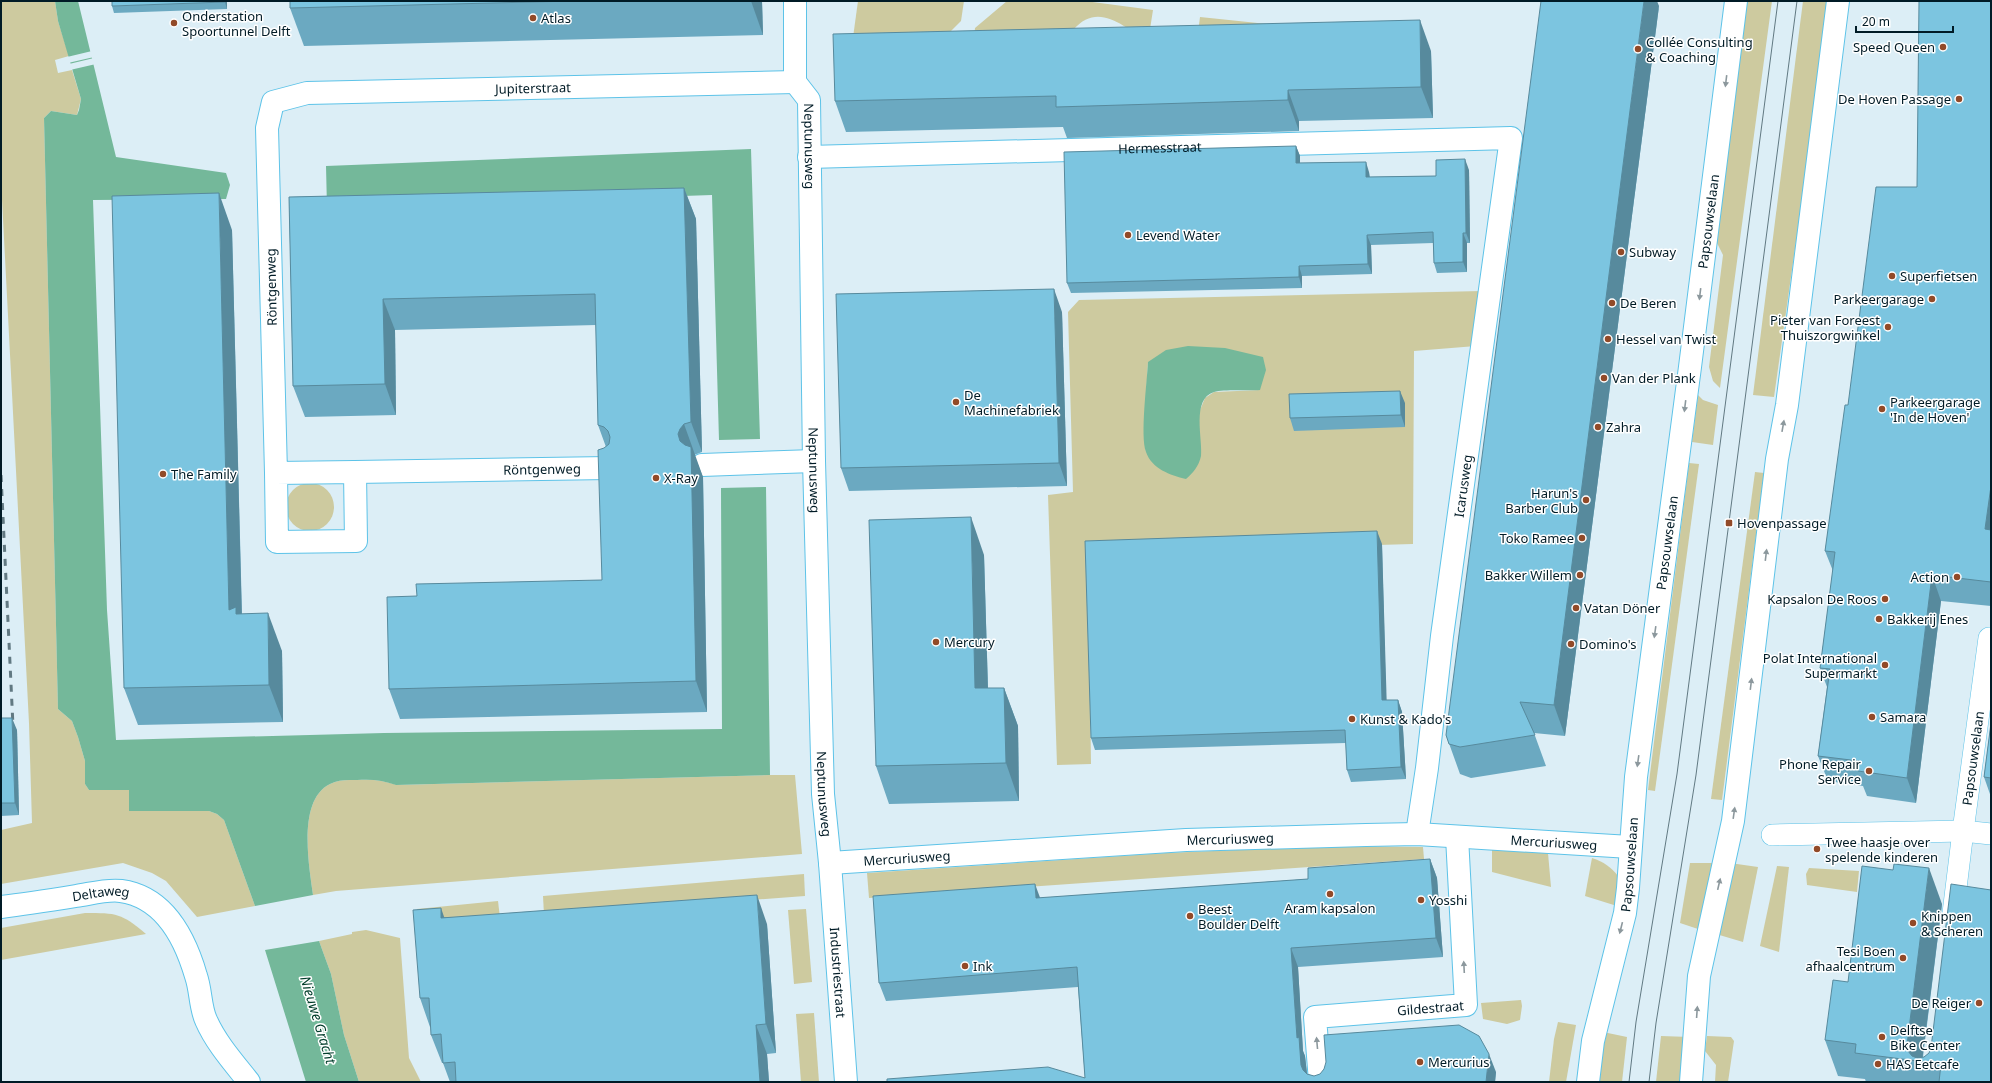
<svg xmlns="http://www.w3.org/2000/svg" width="1992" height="1083" font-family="'Noto Sans',sans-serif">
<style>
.green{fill:#cdca9f;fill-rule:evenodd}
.water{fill:#74b89a}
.pier{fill:#dceef6}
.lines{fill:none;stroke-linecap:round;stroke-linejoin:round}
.pedestrian-casing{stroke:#5dc3e8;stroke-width:22}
.minor-casing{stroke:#5dc3e8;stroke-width:24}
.tertiary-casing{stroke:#5dc3e8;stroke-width:24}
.pedestrian{stroke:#fff;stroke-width:21}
.minor{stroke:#fff;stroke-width:22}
.tertiary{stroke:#fff;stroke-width:22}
.tram{stroke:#617982;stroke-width:1}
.rail{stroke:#617982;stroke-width:3;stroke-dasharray:7 7;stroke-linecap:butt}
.wall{fill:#6ba9c1}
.shaded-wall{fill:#578a9d}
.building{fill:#7cc5e0;stroke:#578a9d}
.oneway{fill:#8c989d}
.poi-dot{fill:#924a28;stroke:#fff;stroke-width:1.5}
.labels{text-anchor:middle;stroke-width:3;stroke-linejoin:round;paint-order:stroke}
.poi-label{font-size:13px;fill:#001b26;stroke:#fff;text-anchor:start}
.street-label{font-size:13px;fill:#001b26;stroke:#fff}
.water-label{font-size:14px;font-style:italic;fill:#003d2a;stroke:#fff}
</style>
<rect width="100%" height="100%" fill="#dceef6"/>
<g class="green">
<path d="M1,1H55L58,21L69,56L55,60L58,73L72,70L81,99L77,115L51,111L44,118L58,709L72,721L78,737L85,761V784L89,790H129L130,811H209L217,814L224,820L255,906L197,917L166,881L152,873L123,863L1,884V830L32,823L29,723L1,180Z"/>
<path d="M858,1H964L961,21L944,38L851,52Z"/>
<path d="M1007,1H1085L1153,10L1148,42C1123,26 1098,1 1073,30L973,49L975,28Z"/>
<path d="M1744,1H1772L1720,388L1713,381L1709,367L1723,255L1713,235H1718Z"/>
<path d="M1803,1H1830L1774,397L1753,395Z"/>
<path d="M1200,17L1286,26L1197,41Z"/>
<path d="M1482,291L1476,346L1414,351L1413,544L1088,553L1091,764L1057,765L1048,495L1073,492L1068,312L1079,300ZM1148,362L1260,390L1214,392L1205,398L1200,410L1146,452L1144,430Z"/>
<path d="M1698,395L1703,400L1718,405L1713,445L1692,442Z"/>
<path d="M1689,463L1699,464L1655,791L1648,790Z"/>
<path d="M1755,472L1764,473L1722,800L1711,799Z"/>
<circle cx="310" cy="507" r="24"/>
<path d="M770,775H795L802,854L336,891L313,895C309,866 297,800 330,784C339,779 348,780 357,780C371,779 383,780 397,785Z"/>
<path d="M1333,846L1423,847L1424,859L869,898L867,873L1166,853Z"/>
<path d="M1492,850L1548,853L1551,887L1492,872Z"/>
<path d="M1592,858C1604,862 1611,867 1618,876L1617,906L1585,896Z"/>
<path d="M1690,863H1715L1698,929L1680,923Z"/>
<path d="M1730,863L1758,867L1743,942L1716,934Z"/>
<path d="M1777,866L1789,867L1779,952L1760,946Z"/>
<path d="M1809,868L1859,871L1857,892L1807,885L1806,874Z"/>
<path d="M804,874L805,896L544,915L543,896Z"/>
<path d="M498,901L500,918L418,925L417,909Z"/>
<path d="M806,909L812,982L794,984L788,910Z"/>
<path d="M85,913C117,913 121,913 146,934L1,960V928Z"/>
<path d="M366,930L400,938L409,1058L421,1082H359L344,1035L331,974L319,941L352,934V932Z"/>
<path d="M1521,1000L1522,1006L1520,1020L1507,1024L1483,1019L1481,1003Z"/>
<path d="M814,1013L819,1082H801L796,1014Z"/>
<path d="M1558,1022L1576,1025L1566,1082H1549L1554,1039Z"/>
<path d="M1603,1032L1627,1037L1622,1082H1594Z"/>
<path d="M1661,1036L1690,1037L1686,1082H1656Z"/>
<path d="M1707,1036L1731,1037L1734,1041L1728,1082H1715L1716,1065L1705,1051Z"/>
</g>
<g class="water">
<path d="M55,1H78L116,157L226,173L230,185L226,199L93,200L107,610L116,740L384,733L722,729L721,488L766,487L770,775L396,785C383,780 371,779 357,780C348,780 339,779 330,784C297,800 309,866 313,895L255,906L224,820L217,814L209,811H129V790H89L85,784V761L78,737L72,721L58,709L44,118L51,111L77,115L79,110L81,99L58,21Z"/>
<path d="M751,149L760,439L719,440L712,195L327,208L326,166Z"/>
<path d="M1188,346L1225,348L1263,357L1266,370L1260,390C1249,391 1224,389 1214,392C1191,399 1203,439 1201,456C1199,466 1193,473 1186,479C1170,475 1152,469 1146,452C1140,436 1147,382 1148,362L1166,350Z"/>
<path d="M319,941L331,974L344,1035L359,1082H306L265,950Z"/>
</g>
<g class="pier">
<path d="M92,51L94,57L68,63L67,57Z"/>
<path d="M94,58L96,64L70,70L69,64Z"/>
</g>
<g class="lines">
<g class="pedestrian-casing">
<g id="pedestrian">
<path d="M1772,835L1963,831L1991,834"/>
<path id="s1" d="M1953,913L1963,831L1989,638"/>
</g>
</g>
<g class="minor-casing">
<g id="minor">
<path d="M795,1V82"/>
<path id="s2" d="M795,82L809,100L814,461L823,794L830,863L846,1082"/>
<path id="s3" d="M809,157L1511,138L1442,636L1427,768L1417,834"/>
<path d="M702,465L814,461"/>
<path id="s4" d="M355,472L609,468"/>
<path id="s5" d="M276,473L277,542L356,541L355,472L276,473L267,128L273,102L307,93L795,82"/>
<path id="s6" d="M830,863L1186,840L1366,835L1417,834L1630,847"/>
<path id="s7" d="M1320,1082L1315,1017L1466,1005L1457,837"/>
</g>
</g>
<g class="tertiary-casing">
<g id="tertiary">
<path id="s8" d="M1,907C26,904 51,900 76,896C90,894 107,889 121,891C164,897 185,938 196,976C201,990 200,1007 206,1020C216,1043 234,1063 249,1082"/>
<path id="s9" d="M1588,1082L1593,1041L1625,913L1628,888L1636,777L1690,367L1736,1"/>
<path d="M1691,1082L1699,976L1733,821L1777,459L1787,405L1838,1"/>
</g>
</g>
<use href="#pedestrian" class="pedestrian"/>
<use href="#minor" class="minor"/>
<use href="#tertiary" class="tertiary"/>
<g class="tram">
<path d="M1629,1082L1636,1022L1677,774L1778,1"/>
<path d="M1649,1082L1656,1023L1696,775L1797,1"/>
</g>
<path class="rail" d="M1,475L13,726"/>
</g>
<g class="wall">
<path d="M227,1V9L114,13L112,6Z"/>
<path d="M290,1H762L763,35L304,46L290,8Z"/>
<path d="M1991,1V606L1941,601L1916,803L1867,796L1863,786L1828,781L1818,756L1827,687L1820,668L1833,571L1825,551L1848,405L1917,187Z"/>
<path d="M1659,6L1565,736L1534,733L1546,766L1471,778L1460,774L1446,735Z"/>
<path d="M1431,51L1433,118L1299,121V131L1067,138L1063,127L846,132L835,101Z"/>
<path d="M1296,146L1300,156V163L1369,172L1370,177L1436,176L1469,170L1470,243H1467V272L1437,273L1434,263L1433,243L1371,245L1372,274L1302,276V288L1071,293L1067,283Z"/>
<path d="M684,188L696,219L702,452L694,455L703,477L707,712L400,719L389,689L417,596L602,580L606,447L598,425L596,325L395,330L396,415L305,417L293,386L289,197Z"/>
<path d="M232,230L242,614L282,651L283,722L138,725L124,688Z"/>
<path d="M1062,312L1067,486L849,491L841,468Z"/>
<path d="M1405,403V427L1294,431L1290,418Z"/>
<path d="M1382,544L1386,700H1398L1402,712L1406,779L1351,782L1347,770L1346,743L1095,750L1091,738Z"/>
<path d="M984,555L988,688H1004L1018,726L1019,801L889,804L876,766Z"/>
<path d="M1,718L17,730L19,815L1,816Z"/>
<path d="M1991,723V797L1984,777Z"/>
<path d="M1430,859L1437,878L1443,957L1298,967L1303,1051L1305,1056L1307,1074L1314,1076L1496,1072L1495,1082L1085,1078L1078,987L886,1001L879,983L1040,898L1308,879Z"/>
<path d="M1893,870L1942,904L1923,1057L1991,1082H1866L1865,1079L1838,1076L1825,1040Z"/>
<path d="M444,917L767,924L776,1053L767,1054L769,1082H450L443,1063H442L431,1035V1027H430L420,998Z"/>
</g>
<g class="shaded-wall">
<path d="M224,1H227V9L225,2Z"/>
<path d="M751,1H762L763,35Z"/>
<path d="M1644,1H1657L1659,6L1565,736L1554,705Z"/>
<path d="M1420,20L1431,51L1433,118L1421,87Z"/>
<path d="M1288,90L1299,121V131L1288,100Z"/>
<path d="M1296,146L1300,156V174L1296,163Z"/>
<path d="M1465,159L1469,170L1470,243L1466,233Z"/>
<path d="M1366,162L1369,172L1370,187L1366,177Z"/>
<path d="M684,188L696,219L702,452L691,422Z"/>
<path d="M219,193L232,230L242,624L229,610Z"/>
<path d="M1463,233L1467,243V272L1463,262Z"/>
<path d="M1367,235L1371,245L1372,274L1368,264Z"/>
<path d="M1299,266L1302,276V288L1299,277Z"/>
<path d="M1054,289L1062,312L1067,486L1059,463Z"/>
<path d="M383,299L395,330L396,415L385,384Z"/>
<path d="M1400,391L1405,403V427L1401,415Z"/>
<path d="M684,424L703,477L707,712L696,681L680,441L678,434L680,429Z"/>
<path d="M1991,486V545L1985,529Z"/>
<path d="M971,517L984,555L989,726L975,688Z"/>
<path d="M1377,531L1382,544L1387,712L1382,700Z"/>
<path d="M1932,575L1941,601L1916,803L1907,778Z"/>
<path d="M268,613L282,651L283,722L269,685Z"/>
<path d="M1004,688L1018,726L1019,801L1006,763Z"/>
<path d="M1398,700L1402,712L1406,779L1401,767Z"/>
<path d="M12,718L17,730L19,815L15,803Z"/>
<path d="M1430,859L1437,878L1443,957L1436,938Z"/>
<path d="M1929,868L1942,904L1922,1061L1911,1060L1908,1051L1907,1045Z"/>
<path d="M1035,884L1042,903L1036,898Z"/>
<path d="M757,895L767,924L776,1053L766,1024Z"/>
<path d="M441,908L451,937L441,918Z"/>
<path d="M1291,948L1298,967L1303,1051L1305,1056L1308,1082L1301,1065L1297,1038Z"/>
<path d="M756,1025L767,1054L769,1082H760Z"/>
<path d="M1489,1054L1496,1072L1495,1082H1486Z"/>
</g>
<g class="building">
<path d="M112,1H224L225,2L112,6Z"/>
<path d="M290,1H573L290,8Z"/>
<path d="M1541,1H1644L1554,705L1520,702L1535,735L1460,747L1449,744L1446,735Z"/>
<path d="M1919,1H1991V486L1985,529L1991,530V582L1932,575L1907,778L1858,771L1859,761L1818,756L1830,669L1820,668L1835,552L1825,551L1845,405H1848L1876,187H1917Z"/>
<path d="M1420,20L1421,87L1288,90V100L1056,107V96L835,101L833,34Z"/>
<path d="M1296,146V163L1366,162V177L1436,176V160L1465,159L1466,233H1463V262L1434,263L1433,232L1367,235L1368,264L1299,266V277L1067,283L1064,152Z"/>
<path d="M684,188L691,422L684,424L680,429L678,434L680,441L685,445L691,447L696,681L389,689L387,597L417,596L416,584L602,580L598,450L604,448L609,444L610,437L608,431L604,427L598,425L595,294L383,299L385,384L293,386L289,197Z"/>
<path d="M219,193L229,610L236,607V614L268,613L269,685L124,688L112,196Z"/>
<path d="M1054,289L1059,463L841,468L836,294Z"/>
<path d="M1400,391L1401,415L1290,418L1289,394Z"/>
<path d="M971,517L975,688H1004L1006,763L876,766L869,520Z"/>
<path d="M1377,531L1382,700H1398L1401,767L1347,770L1345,730L1091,738L1085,541Z"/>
<path d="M1,718H12L15,803H1Z"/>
<path d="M1991,723V778L1984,777Z"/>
<path d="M1430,859L1436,938L1291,948L1297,1038L1299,1037L1301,1065L1303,1070L1307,1074L1314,1076L1320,1074L1324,1069L1326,1062L1324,1035L1459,1025L1479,1036L1489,1054L1486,1082H887V1079L1048,1067L1085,1078L1077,967L879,983L873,896L1035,884L1036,898L1308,879V868Z"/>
<path d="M1894,864L1929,868L1907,1045L1908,1051L1912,1056L1917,1058L1924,1057L1929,1053L1931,1048L1951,884L1991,890V1082H1939L1941,1064L1855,1053L1856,1044L1825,1040L1833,980L1848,982L1862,866L1893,870Z"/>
<path d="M757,895L766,1024L756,1025L760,1082H456L455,1062L443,1063L441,1034L431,1035L429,998H420L413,910L441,908V918Z"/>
</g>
<defs><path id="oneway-solid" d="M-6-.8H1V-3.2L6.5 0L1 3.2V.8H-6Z"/></defs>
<g class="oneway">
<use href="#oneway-solid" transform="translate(1726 81) rotate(97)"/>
<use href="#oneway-solid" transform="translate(1700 294) rotate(97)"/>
<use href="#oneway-solid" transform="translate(1685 406) rotate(97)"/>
<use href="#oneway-solid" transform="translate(1783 426) rotate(-80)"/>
<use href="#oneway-solid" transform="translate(1766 555) rotate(-83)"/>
<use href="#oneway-solid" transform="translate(1655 632) rotate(98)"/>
<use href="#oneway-solid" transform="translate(1751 684) rotate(-83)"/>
<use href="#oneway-solid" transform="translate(1638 761) rotate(98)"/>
<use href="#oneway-solid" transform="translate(1734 813) rotate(-82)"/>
<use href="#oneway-solid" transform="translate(1719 884) rotate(-77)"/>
<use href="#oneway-solid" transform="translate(1621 928) rotate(104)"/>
<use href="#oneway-solid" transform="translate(1464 967) rotate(-93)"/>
<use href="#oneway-solid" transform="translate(1697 1012) rotate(-86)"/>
<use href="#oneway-solid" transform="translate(1317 1043) rotate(-95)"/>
</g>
<g class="poi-dot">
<circle cx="533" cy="18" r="4"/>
<circle cx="174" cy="23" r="4"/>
<circle cx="1943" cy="47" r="4"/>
<circle cx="1638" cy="49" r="4"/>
<circle cx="1959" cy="99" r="4"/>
<circle cx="1128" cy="235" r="4"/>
<circle cx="1621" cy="252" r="4"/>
<circle cx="1892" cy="276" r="4"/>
<circle cx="1932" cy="299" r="4"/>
<circle cx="1612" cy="303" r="4"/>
<circle cx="1888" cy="327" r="4"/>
<circle cx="1608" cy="339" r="4"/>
<circle cx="1604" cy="378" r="4"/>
<circle cx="956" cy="402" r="4"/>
<circle cx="1882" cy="409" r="4"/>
<circle cx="1598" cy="427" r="4"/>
<circle cx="163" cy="474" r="4"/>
<circle cx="656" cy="478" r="4"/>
<circle cx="1586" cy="500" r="4"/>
<rect x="1725" y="519" width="8" height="8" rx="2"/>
<circle cx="1582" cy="538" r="4"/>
<circle cx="1580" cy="575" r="4"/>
<circle cx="1957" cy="577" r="4"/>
<circle cx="1885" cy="599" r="4"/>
<circle cx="1576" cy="608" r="4"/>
<circle cx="1879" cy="619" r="4"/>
<circle cx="936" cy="642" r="4"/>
<circle cx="1571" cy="644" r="4"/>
<circle cx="1885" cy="665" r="4"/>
<circle cx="1872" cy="717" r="4"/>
<circle cx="1352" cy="719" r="4"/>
<circle cx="1869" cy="771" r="4"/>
<circle cx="1817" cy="849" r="4"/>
<circle cx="1330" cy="894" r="4"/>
<circle cx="1421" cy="900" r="4"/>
<circle cx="1190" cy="916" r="4"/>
<circle cx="1913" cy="923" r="4"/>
<circle cx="1903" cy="958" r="4"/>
<circle cx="965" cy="966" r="4"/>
<circle cx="1979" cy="1003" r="4"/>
<circle cx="1882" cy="1037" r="4"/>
<circle cx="1420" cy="1062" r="4"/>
<circle cx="1878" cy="1064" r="4"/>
</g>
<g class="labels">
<g class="poi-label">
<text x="182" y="21">Onderstation<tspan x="182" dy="15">Spoortunnel Delft</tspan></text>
<text x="541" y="23">Atlas</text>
<text x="1646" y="47">Collée Consulting<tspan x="1646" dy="15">&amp; Coaching</tspan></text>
<text x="1935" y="52" text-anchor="end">Speed Queen</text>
<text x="1951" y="104" text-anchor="end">De Hoven Passage</text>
<text x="1136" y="240">Levend Water</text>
<text x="1629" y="257">Subway</text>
<text x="1900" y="281">Superfietsen</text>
<text x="1924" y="304" text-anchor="end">Parkeergarage</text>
<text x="1620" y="308">De Beren</text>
<text x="1880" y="325" text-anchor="end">Pieter van Foreest<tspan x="1880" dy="15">Thuiszorgwinkel</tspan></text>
<text x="1616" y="344">Hessel van Twist</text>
<text x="1612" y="383">Van der Plank</text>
<text x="964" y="400">De<tspan x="964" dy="15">Machinefabriek</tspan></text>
<text x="1890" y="407">Parkeergarage<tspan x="1890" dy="15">'In de Hoven'</tspan></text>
<text x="1606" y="432">Zahra</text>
<text x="171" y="479">The Family</text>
<text x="664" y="483">X-Ray</text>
<text x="1578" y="498" text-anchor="end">Harun's<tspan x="1578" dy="15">Barber Club</tspan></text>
<text x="1737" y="528">Hovenpassage</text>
<text x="1574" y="543" text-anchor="end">Toko Ramee</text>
<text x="1572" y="580" text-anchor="end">Bakker Willem</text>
<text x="1949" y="582" text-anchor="end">Action</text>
<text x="1877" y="604" text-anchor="end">Kapsalon De Roos</text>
<text x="1584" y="613">Vatan Döner</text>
<text x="1887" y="624">Bakkerij Enes</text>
<text x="944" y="647">Mercury</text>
<text x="1579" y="649">Domino's</text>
<text x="1877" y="663" text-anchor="end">Polat International<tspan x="1877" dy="15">Supermarkt</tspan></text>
<text x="1880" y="722">Samara</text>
<text x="1360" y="724">Kunst &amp; Kado's</text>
<text x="1861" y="769" text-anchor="end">Phone Repair<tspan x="1861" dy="15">Service</tspan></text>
<text x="1825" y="847">Twee haasje over<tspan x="1825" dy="15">spelende kinderen</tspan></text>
<text x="1429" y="905">Yosshi</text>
<text x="1330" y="913" text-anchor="middle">Aram kapsalon</text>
<text x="1198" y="914">Beest<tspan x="1198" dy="15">Boulder Delft</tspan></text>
<text x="1921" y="921">Knippen<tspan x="1921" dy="15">&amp; Scheren</tspan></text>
<text x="1895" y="956" text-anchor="end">Tesi Boen<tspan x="1895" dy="15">afhaalcentrum</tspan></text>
<text x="973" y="971">Ink</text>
<text x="1971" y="1008" text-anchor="end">De Reiger</text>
<text x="1890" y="1035">Delftse<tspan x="1890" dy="15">Bike Center</tspan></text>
<text x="1428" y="1067">Mercurius</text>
<text x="1886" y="1069">HAS Eetcafe</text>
</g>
<g class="street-label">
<text dy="5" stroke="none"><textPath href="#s5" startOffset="929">Jupiterstraat</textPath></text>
<text dy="5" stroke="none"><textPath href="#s2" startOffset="69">Neptunusweg</textPath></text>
<text dy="5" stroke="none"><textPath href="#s3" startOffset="351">Hermesstraat</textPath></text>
<text dy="5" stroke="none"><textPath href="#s9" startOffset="870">Papsouwselaan</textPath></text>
<text transform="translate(271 287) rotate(-91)" y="5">Röntgenweg</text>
<text dy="5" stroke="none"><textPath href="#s4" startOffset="187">Röntgenweg</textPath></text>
<text dy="5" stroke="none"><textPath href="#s2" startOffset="393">Neptunusweg</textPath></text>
<text transform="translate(1463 486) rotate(-82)" y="5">Icarusweg</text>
<text dy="5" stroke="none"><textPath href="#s9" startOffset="546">Papsouwselaan</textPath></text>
<text dy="5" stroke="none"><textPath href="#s1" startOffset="156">Papsouwselaan</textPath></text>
<text dy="5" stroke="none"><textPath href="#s2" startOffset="717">Neptunusweg</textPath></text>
<text dy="5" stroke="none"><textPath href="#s6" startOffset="401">Mercuriusweg</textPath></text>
<text dy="5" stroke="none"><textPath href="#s6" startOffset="725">Mercuriusweg</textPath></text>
<text dy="5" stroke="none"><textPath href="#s6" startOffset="77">Mercuriusweg</textPath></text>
<text dy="5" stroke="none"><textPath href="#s9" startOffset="222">Papsouwselaan</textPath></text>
<text dy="5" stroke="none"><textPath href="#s8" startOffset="101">Deltaweg</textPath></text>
<text dy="5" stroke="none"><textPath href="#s2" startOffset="896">Industriestraat</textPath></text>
<text dy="5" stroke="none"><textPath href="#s7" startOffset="181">Gildestraat</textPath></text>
</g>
<g class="water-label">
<text transform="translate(318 1020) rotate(73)" y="5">Nieuwe Gracht</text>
</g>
</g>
<rect width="1992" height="1083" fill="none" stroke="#001b26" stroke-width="4"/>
<path d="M1856 26v6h97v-6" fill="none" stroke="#001b26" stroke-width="2"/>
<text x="1862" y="26" font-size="12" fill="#001b26" stroke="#ffffff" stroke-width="3" paint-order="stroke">20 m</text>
</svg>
